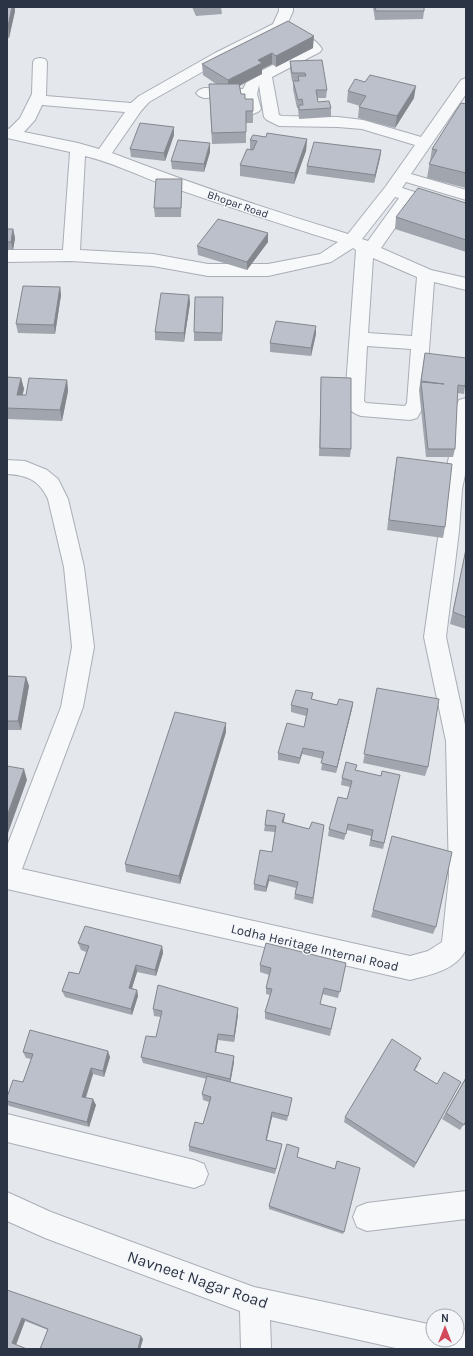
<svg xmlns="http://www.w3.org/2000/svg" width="473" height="1356" font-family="Karla,sans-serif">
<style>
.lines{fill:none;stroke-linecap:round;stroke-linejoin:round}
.minor-casing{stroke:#a9aeb7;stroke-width:2}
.minor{fill:#f7f8fa;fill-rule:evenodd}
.wall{fill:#a1a5ae}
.shaded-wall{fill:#83868d}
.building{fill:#bbc0ca;stroke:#83868d}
.labels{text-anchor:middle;stroke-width:3;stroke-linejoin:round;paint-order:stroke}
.far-street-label{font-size:11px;fill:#2b3445;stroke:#f4f6f9}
.street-label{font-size:13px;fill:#2b3445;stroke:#f4f6f9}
.near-street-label{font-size:16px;fill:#2b3445;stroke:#f4f6f9}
</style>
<rect width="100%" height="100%" fill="#e4e7ec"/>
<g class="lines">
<g class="minor-casing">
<g id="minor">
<path d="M279,7H293V11L286,27C298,28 316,39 322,49L320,52L272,77L279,115L282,116L338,117L363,120L421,137L461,80L466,78V94L411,174L466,190V200L406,182L402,188L466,208V219L413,202L381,248L431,270L466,278V290L434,282L425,404L417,418L410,420L361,416C352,413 348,409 345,400L356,250L353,248L331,262L268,276H208L153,266L71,261L7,262V250H63L70,152L7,138V128L9,129L20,118L32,94L33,62L35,59L40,58L45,59L47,62L46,96L131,103L139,96L215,53L273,24L279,11ZM280,32L306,48L249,77L243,89L204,88L199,90L196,93L199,96L204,98L242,97L248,112L253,114L258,112L261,109L257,94L259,85L264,117L267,120L279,126L338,127L362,129L415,145L386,186L348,234C269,210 190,183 112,153L141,111L149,102L225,59ZM42,105L125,112L99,149L78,143L24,132L35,120ZM85,156C111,162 135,174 159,183C219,203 278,224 338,242L320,254L268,264H208L153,254L80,250ZM395,197L399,198L368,241L362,239ZM373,258L417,277L412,336L368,333ZM367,346L411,349L407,403L405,406L366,403L364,401Z"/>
<path d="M466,398V470L462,489L459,531L446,637L466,729V949C457,970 430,975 410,980L7,889V846L61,707L72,647L64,567L48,499C39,480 27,475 7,474V460L25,461L47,470L58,479L68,499L84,567L94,647L83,707L22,869L410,956L428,951L442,942L449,877L446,741L424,637L439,531L442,489L454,434L457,405L459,400Z"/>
<path d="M7,1114L194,1160L204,1164L208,1174L204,1184L194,1188L7,1142Z"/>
<path d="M466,1191V1219L367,1231L357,1227L353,1217L357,1207L367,1203Z"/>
<path d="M7,1192L51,1212L254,1287L433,1325V1340H457V1329L466,1330V1349H400L270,1320L271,1349H241L240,1311L45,1238L7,1221Z"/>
</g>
</g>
<use href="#minor" class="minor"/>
</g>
<g class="wall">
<path d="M7,7H15V11L9,38H7Z"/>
<path d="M192,7H221L222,14L196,16Z"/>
<path d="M373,7H424V11L423,19L375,20Z"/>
<path d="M288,21L313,48L276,67L272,64L262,69V74L240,86L241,94L245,99H253V123H246V143L212,144L209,84H216L203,75L202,64Z"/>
<path d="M290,61L327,90L326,98H318V102L331,108V117L299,119L298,108H297L293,89V81H292L290,69Z"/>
<path d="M348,91L414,98L395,128L358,118L359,107L360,106L347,102Z"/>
<path d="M466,104V188L427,178L432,149Z"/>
<path d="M174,135L165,161L131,157L130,149Z"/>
<path d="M266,137L307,139L306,151L294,184L240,176V165L250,149V140Z"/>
<path d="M381,150L380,158L374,183L306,174L307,166Z"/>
<path d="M210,152L204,172L172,169L171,161Z"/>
<path d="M182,179V188L181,217H155L154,208Z"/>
<path d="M466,203V252L395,229L396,217Z"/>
<path d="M7,229H13L15,238L13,250H7Z"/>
<path d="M268,242L247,270L198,255L197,246Z"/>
<path d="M60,287L61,295L55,334L18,333L16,324Z"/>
<path d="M189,295L190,303L184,342L155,340V332Z"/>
<path d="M223,306L222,341H194V332Z"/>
<path d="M316,334L311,356L270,352V343Z"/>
<path d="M425,353L465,386L464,394L457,393L455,449L453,457H426L419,390Z"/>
<path d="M7,377L21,378L24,389L22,395H26L67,380L68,391L62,421L7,419Z"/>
<path d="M321,377L351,449L350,457L319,456Z"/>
<path d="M395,468L445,527L443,538L387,530Z"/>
<path d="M466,549V629L450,624Z"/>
<path d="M7,676L26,677L29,686L21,730H7Z"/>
<path d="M377,688L428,767L425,776L363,763Z"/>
<path d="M313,693L312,699L337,705L353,702L352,709L336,773L321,770L323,759L302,754L299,764L278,760V753L304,727L306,716L291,712V705Z"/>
<path d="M226,732L180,884L126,872L125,864Z"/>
<path d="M356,770L381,776L400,775L383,849L369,846L371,836L347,830L344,840L328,836L329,829L347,799L350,787L341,785L342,778Z"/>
<path d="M284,821V822L309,829L324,825L313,904L294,899L296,888L269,881L266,892L254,890V884L272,852L275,832L264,831L265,825Z"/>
<path d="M373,910L436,927L433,934L371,917Z"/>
<path d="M78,943L162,946L163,953L156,976L137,972L132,988L137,990L138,996L132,1015L65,997L62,991L79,974L86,952L81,950Z"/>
<path d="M346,963L338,998L322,994L320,1004L336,1008L330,1036L265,1019V1012L270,995L266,994V988L269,975L260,972V965Z"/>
<path d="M153,1009L238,1015L234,1042L218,1040L216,1052L234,1056V1062L230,1082L292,1098L287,1121L272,1117L267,1140L282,1144L275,1174L189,1151V1146L203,1124L209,1102L203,1100L202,1094L207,1079L143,1063L141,1057L156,1037L161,1017L154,1016Z"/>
<path d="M23,1052L110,1057L104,1077L93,1074L86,1098L96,1105L89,1127L9,1106L7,1103V1097L23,1082L31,1059L26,1058Z"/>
<path d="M419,1064L415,1070L437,1084L461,1082L414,1168L344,1122L345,1117Z"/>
<path d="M466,1077V1121L460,1130L442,1119Z"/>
<path d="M297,1157L335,1169L337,1161L344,1232L343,1234L269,1209V1206Z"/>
<path d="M7,1290L143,1339L140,1349H40L48,1330L25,1321L16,1344L7,1349Z"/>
</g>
<g class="shaded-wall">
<path d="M12,7H15V11L9,38L8,26Z"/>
<path d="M314,36L313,48L276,67V56Z"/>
<path d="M272,53V64L262,69V74L228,91V80L258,60Z"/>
<path d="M416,86L414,98L395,128L397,116Z"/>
<path d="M174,127V135L165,161L164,153Z"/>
<path d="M307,139L306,151L294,184L295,173Z"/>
<path d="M210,143V152L204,172V164Z"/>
<path d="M381,150L380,158L374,183L375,175Z"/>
<path d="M13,229L15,238L13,250L11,242Z"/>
<path d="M268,233V242L247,270V262Z"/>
<path d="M60,287L61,295L55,334L54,325Z"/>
<path d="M189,295L190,303L184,342V333Z"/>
<path d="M223,297V306L222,341V333Z"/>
<path d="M316,326V334L311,356V348Z"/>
<path d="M21,378L24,389L20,406L17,395Z"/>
<path d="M67,380L68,391L62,421L60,410Z"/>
<path d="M26,677L29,686L21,730L18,721Z"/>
<path d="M353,702L352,709L336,773L337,767Z"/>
<path d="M226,723V732L180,884L179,876Z"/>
<path d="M303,748L302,754L299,764L300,758Z"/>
<path d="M24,769L27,780L7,836V816Z"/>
<path d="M285,814L284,821L282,828V822Z"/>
<path d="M269,875V881L266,892V887Z"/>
<path d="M162,946L163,953L156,976L155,970Z"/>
<path d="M136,965L137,972L130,994L129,988Z"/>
<path d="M137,990L138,996L132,1015L131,1009Z"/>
<path d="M238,1008V1015L234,1042V1036Z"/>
<path d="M218,1034V1040L215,1058V1052Z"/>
<path d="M108,1051L110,1057L104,1077L103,1071Z"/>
<path d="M234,1056V1062L230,1085V1079Z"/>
<path d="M91,1068L93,1074L84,1102L82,1097Z"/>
<path d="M93,1099L96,1105L89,1127L87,1122Z"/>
<path d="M272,1112V1117L265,1145L266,1140Z"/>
<path d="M22,1318L25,1321L16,1345L12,1343Z"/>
<path d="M141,1336L143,1339L140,1349H138Z"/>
</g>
<g class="building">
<path d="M7,7H12L8,26H7Z"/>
<path d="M375,7H424V11H376Z"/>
<path d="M288,21L314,36L276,56L272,53L258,60L262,63L228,80L202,64Z"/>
<path d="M322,60L327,90H316L318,102L329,101L331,108L299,110V105H303L302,99L298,100L293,81H299L298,76H306L305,73H292L290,61Z"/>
<path d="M370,75L416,86L397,116L359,107L366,96L348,91L355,79L365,82Z"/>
<path d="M209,84H239L241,94H245V99H253V111H246V132L212,133Z"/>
<path d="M461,103L466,104V173L429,164L437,150L432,149Z"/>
<path d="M140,123L174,127L164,153L130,149Z"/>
<path d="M267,133L307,139L295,173L240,165L247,149L253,150L257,141L250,140L253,135L266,137Z"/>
<path d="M178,140L210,143L204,164L171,161Z"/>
<path d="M314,142L381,150L375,175L307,166Z"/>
<path d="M156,179H182L181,208H154Z"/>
<path d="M418,188L466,203V240L396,217Z"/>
<path d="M218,219L268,233L247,262L197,246Z"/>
<path d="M7,229H13L11,242H7Z"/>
<path d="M23,286L60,287L54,325L16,324Z"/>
<path d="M161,293L189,295L184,333L155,332Z"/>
<path d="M195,297H223L222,333L194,332Z"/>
<path d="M276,321L316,326L311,348L270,343Z"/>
<path d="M425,353L466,358V378L465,386L458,385L455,449H428L421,382L444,384L421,381Z"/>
<path d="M7,377L21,378L17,395H26L29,378L67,380L60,410L7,408Z"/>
<path d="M321,377L351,378V449L320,448Z"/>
<path d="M397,457L452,464L445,527L389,520Z"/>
<path d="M466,549V617L453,612Z"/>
<path d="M7,676L26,677L18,721H7Z"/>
<path d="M377,688L439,699L428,767L364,754Z"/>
<path d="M296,690L313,693L311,699L337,705L339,699L353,702L337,767L321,763L324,752L303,748L300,758L278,753L287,723L304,727L308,709L291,705Z"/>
<path d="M175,712L226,723L179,876L125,864Z"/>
<path d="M346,762L357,765L355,770L381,776L382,771L400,775L384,843L371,840L373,830L348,824L346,834L329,829L338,797L347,799L352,781L342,778Z"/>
<path d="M7,766L24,769L7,816Z"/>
<path d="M267,810L285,814L282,822L309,829L312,822L324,825L313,898L295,894L298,882L269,875L266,887L254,884L260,850L272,852L276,826L265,825Z"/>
<path d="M392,836L452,852L436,927L373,910Z"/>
<path d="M85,926L162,946L155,970L136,965L129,988L137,990L131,1009L62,991L69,972L79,974L89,946L78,943Z"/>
<path d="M266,943L346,963L340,992L324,988L320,1004L336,1008L331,1029L265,1012L272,989L266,988L271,968L260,965Z"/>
<path d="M158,985L238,1008L234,1036L218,1034L215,1052L234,1056L230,1079L141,1057L146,1036L156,1037L162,1011L153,1009Z"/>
<path d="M30,1030L108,1051L103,1071L91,1068L82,1097L93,1099L87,1122L7,1101V1097L13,1080L23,1082L33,1054L23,1052Z"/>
<path d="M392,1039L421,1058L414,1070L437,1084L444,1072L461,1082L416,1163L345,1117Z"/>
<path d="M207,1076L292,1098L288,1116L272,1112L266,1140L282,1144L276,1169L189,1146L195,1122L203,1124L211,1097L202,1094Z"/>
<path d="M466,1078V1121L464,1125L446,1113Z"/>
<path d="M287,1144L299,1148L297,1157L335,1169L337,1161L360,1168L344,1232L269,1206Z"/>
<path d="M7,1290L141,1336L138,1349H40L48,1329L22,1318L12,1343L27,1349H7Z"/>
</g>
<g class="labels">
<g class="far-street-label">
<text transform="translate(238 204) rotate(19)" y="4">Bhopar Road</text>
</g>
<g class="street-label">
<text transform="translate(315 947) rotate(13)" y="5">Lodha Heritage Internal Road</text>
</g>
<g class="near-street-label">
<text transform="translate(198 1279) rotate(19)" y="6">Navneet Nagar Road</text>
</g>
</g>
<rect width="473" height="1356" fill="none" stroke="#2b3445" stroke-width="16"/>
<g transform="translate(445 1328)"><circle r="19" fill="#f4f6f9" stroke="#a4a8b1"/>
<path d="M0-3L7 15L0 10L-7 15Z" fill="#d1495b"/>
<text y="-6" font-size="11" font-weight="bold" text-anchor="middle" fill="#2b3445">N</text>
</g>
</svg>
